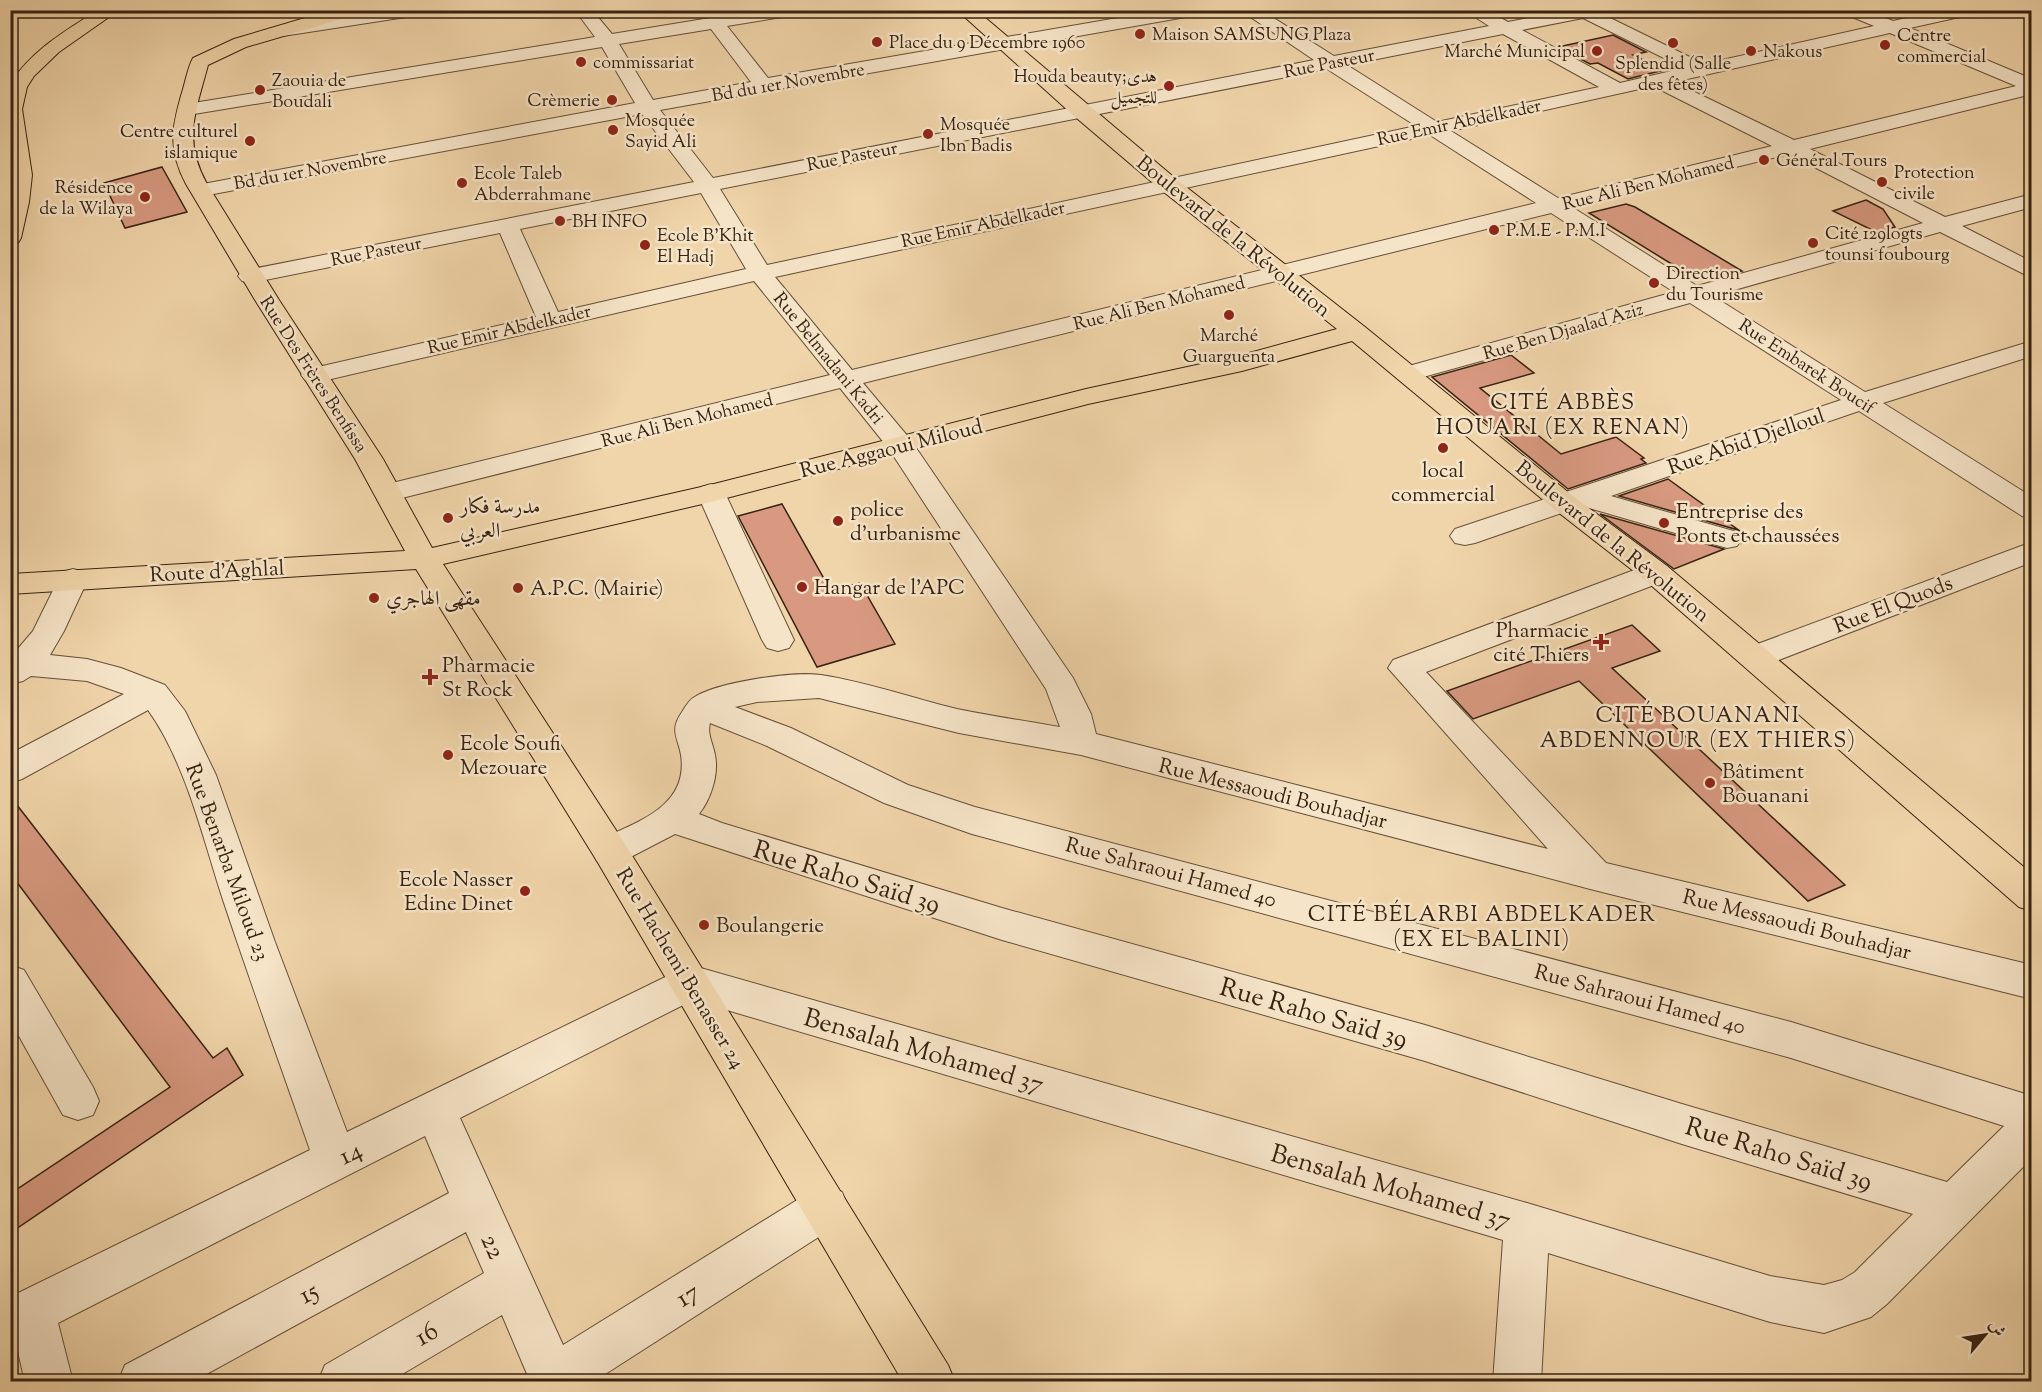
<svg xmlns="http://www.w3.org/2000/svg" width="2042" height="1392" font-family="'Sorts Mill Goudy',Amiri,serif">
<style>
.building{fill:#d89980;stroke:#362212;stroke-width:1.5}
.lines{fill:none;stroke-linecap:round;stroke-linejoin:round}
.minor-casing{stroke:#654f38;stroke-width:2}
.major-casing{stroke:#362212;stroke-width:2}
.minor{fill:#f6e4c8;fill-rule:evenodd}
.major{fill:#f1d5aa;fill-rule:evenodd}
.poi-dot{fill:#8f2418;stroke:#f6e4c8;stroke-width:2}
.labels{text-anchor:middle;stroke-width:5;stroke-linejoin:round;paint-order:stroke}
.far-poi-label{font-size:18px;fill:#362212;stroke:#f6e4c8;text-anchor:start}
.far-street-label{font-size:18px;fill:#362212;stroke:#f6e4c8}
.street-label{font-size:21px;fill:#362212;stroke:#f6e4c8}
.poi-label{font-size:21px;fill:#362212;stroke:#f6e4c8;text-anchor:start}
.neighbourhood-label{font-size:22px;letter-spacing:1.5px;fill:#362212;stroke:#f6e4c8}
.near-street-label{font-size:26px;fill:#362212;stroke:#f6e4c8}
</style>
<rect width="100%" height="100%" fill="#f1d5aa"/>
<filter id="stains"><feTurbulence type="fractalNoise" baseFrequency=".00333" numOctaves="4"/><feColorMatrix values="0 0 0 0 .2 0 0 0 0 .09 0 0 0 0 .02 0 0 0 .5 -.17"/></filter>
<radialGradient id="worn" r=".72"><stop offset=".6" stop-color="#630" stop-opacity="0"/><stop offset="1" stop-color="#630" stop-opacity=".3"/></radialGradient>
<g class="building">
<path d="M1613,35L1646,52L1633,55L1664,70L1628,79L1598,63L1590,64L1558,47Z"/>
<path d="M162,167L187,212L125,228L104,183Z"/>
<path d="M1866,200L1883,209L1895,227L1876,232L1833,211Z"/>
<path d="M1626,204L1635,207L1742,271L1731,274L1687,270L1670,263L1589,213Z"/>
<path d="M1511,355L1534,373L1480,388L1561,454L1616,437L1644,458L1641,459L1646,463L1568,489L1432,377Z"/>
<path d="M1668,479L1751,539L1742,543L1744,538L1738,530L1619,496Z"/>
<path d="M782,504L831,591L860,583L895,644L817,667L738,516Z"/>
<path d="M1600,514L1724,549L1674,569Z"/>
<path d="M1632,625L1660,651L1612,668L1845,885L1808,901L1579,681L1473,719L1447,691Z"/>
<path d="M10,796L213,1058L227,1048L243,1075L10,1233V1194L170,1087L10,873Z"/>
</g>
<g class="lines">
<g class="minor-casing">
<g id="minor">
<path d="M382,10H427L419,15L283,36L277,35L274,31L277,27L283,26Z"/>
<path d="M575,10H592L612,34L759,10H802L794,15L727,26L768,78L1164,10H1205L1197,15L660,110L713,178L1314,60L1240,10H1261L1334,56L1489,26L1464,10H1486L1508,22L1568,10H1605L1602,14L1704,64L1874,26L1845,14L1843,10H1867L1893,21L1942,10H1975L1973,14L1910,28L2032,79V94L1810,149L1945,217L2032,194V207L1962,226L2032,262V278L1940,232L1713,296L1865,392L2032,341V356L1883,403L2032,497V519L2022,516L1859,411L1611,496L1737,532L1742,539L1737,546L1727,548L1582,506L1475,543L1465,545L1455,543L1450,536L1455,529L1841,400L1690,303L1416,379L1407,382L1398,379L1394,374L1398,369L1674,292L1551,213L863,383L910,439L1073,678L1091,714L1096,734L1548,849L1388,668L1393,660L1645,566L1656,563L1667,566L1671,573L1667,580L1426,672L1606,863L2032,965V999L1594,890L1081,755L959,733L819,698L757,702L735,707L791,728L908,785L975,807L1791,1022L2032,1096V1158L1887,1304L1871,1317L1824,1333L1770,1322L1548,1253L1541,1382H1493L1503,1240L693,1000L460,1118L563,1345L810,1192L826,1186L842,1192L848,1207L842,1222L593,1382H524L527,1374L502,1315L389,1382H318L325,1365L484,1273L466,1232L192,1382H118L125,1365L449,1193L425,1136L58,1323L73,1382H25L16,1343L10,1345V1297L310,1150C281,1067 251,984 223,900C203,839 186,763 148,710L22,779L10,783V754L124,694L87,681L31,676L23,681L10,684V658L33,631L62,572L73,569L84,572L88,579L64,631L50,655L87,659L121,668L165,685L185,711L216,775L275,942L347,1132L690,965L1527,1203L1770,1276L1824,1285L1842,1280L1855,1272L1913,1214L1682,1144L1425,1061L1002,940L675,834L623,861L610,865L597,861L592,851L597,841C634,823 689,808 681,755C678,737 669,731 682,712C685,708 688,701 693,698C716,682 793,671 821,675C867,682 912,698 957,709C991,716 1026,721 1060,727L1046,689L889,449L840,388L390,501L380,498L376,492L380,486L830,375L754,281L314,383L305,380L301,375L305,370L536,317L500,233L250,283L242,281L238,276L242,271L694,182L642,114L203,196L195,195L192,190L195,185L203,184L635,103L602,47L188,115L181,113L178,109L181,105L595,37ZM1583,18L1684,68L1620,83L1522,30ZM711,29L751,82L653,100L619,44ZM1890,33L2016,86L1794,140L1674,82ZM1503,34L1599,87L1437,122L1347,65ZM1327,69L1416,126L767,265L720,189ZM1653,86L1772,146L1558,198L1451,131ZM1430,135L1536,203L852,370L775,277ZM1789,154L1923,223L1697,286L1572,207ZM701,193L746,269L558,312L520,229ZM710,723L767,746L884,803L972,834L1791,1058L2004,1126L1947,1182L1682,1104L1425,1025L1002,908L722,823L699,814C711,799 719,774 715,755C713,743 707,735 710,723Z"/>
<path d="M711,484L721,487L725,493L794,640L789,648L778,651L767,648L762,640L697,493L701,487Z"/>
<path d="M2032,542V562L1766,665L1755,668L1744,665L1739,657L1744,649Z"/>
<path d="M10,965L24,970L93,1087L99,1101L93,1115L78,1120L63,1115L10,1020Z"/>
</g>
</g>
<g class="major-casing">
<g id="major">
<path d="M98,10H119L59,52L34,76L27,87L22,109L32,175L29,202L21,238L18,243L10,245V84C32,50 65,31 98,10Z"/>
<path d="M332,10H360L358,14L246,47L208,65C196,111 182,139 207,184L279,300L383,459L432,548L710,485L1086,389L1238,356L1337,329L1160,189L1073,115L957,10H976L1176,179L1365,327L1574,497L1667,566L2032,874V911L2019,907L1645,580L1554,509L1352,341L1242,371L1088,404L711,502L443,564L623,841L948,1365L955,1382H903L597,861L416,569L10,594V574L405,551L355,459L255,300L186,184C167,148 172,126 183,89C186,79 188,67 193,58L234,39Z"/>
</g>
</g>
<use href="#minor" class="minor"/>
<use href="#major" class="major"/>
</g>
<g class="poi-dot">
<circle cx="1140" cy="34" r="6"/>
<circle cx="877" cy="42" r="6"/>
<circle cx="1673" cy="43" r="6"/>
<circle cx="1885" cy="45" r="6"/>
<circle cx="1597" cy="51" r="6"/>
<circle cx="1751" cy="51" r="6"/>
<circle cx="581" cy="62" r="6"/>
<circle cx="1169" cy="86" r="6"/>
<circle cx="260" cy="90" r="6"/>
<circle cx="612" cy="100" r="6"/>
<circle cx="613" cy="130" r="6"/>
<circle cx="928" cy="134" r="6"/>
<circle cx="250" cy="141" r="6"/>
<circle cx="1764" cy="160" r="6"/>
<circle cx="1882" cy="182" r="6"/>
<circle cx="462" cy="183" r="6"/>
<circle cx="145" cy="197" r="6"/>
<circle cx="560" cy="221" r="6"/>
<circle cx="1494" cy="230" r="6"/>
<circle cx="1813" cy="243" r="6"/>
<circle cx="645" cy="245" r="6"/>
<circle cx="1654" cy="283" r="6"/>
<circle cx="1229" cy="315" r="6"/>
<circle cx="1443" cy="448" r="6"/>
<circle cx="448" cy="518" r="6"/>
<circle cx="838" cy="521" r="6"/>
<circle cx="1664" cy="523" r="6"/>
<circle cx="802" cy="587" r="6"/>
<circle cx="518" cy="588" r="6"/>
<circle cx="374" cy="598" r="6"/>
<path d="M1598 633h6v6h6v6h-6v6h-6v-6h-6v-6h6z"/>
<path d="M427 668h6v6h6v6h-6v6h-6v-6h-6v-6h6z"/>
<circle cx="448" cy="755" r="6"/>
<circle cx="1710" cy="783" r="6"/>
<circle cx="525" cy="891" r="6"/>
<circle cx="704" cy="925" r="6"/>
</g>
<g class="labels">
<g class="far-poi-label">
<text x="1152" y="40">Maison SAMSUNG Plaza</text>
<text x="1897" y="41">Centre<tspan x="1897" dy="21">commercial</tspan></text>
<text x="889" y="48">Place du 9 Décembre 1960</text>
<text x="1585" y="57" text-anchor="end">Marché Municipal</text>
<text x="1763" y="57">Nakous</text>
<text x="593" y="68">commissariat</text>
<text x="1673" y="69" text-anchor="middle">Splendid (Salle<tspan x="1673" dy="21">des fêtes)</tspan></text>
<text x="1157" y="82" text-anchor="end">Houda beauty;هدى<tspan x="1157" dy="21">للتجميل</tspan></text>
<text x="272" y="86">Zaouia de<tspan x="272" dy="21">Boudali</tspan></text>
<text x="600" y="106" text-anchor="end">Crèmerie</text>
<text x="625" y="126">Mosquée<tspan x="625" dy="21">Sayid Ali</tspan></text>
<text x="940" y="130">Mosquée<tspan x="940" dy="21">Ibn Badis</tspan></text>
<text x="238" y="137" text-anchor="end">Centre culturel<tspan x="238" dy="21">islamique</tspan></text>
<text x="1776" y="166">Général Tours</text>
<text x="1894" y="178">Protection<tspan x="1894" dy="21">civile</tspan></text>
<text x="474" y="179">Ecole Taleb<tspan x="474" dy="21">Abderrahmane</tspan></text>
<text x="133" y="193" text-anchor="end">Résidence<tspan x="133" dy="21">de la Wilaya</tspan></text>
<text x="572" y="227">BH INFO</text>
<text x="1506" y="236">P.M.E - P.M.I</text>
<text x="1825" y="239">Cité 129logts<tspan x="1825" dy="21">tounsi foubourg</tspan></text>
<text x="657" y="241">Ecole B'Khit<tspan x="657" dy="21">El Hadj</tspan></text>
<text x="1666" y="279">Direction<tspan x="1666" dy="21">du Tourisme</tspan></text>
<text x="1229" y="341" text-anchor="middle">Marché<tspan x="1229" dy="21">Guarguenta</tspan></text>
</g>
<g class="far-street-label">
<text transform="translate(1329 63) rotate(-11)" y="6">Rue Pasteur</text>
<text transform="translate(788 82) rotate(-10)" y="6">Bd du 1er Novembre</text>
<text transform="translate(1459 122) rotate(-12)" y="6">Rue Emir Abdelkader</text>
<text transform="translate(852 156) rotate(-11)" y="6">Rue Pasteur</text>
<text transform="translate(310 170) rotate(-10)" y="6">Bd du 1er Novembre</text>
<text transform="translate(1648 183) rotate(-14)" y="6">Rue Ali Ben Mohamed</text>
<text transform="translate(983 224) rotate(-12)" y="6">Rue Emir Abdelkader</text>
<text transform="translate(376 251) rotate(-11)" y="6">Rue Pasteur</text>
<text transform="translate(1159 303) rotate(-14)" y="6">Rue Ali Ben Mohamed</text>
<text transform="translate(509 329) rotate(-13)" y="6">Rue Emir Abdelkader</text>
<text transform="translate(1563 331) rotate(-16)" y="6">Rue Ben Djaalad Aziz</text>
<text transform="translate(829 358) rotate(51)" y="6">Rue Belmadani Kadri</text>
<text transform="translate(1807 366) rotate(33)" y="6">Rue Embarek Boucif</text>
<text transform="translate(314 374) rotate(57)" y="6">Rue Des Frères Benfissa</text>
<text transform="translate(687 420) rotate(-14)" y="6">Rue Ali Ben Mohamed</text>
</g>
<g class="street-label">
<text transform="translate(1234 236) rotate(39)" y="7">Boulevard de la Révolution</text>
<text transform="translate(1746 441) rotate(-19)" y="7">Rue Abid Djelloul</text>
<text transform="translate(891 448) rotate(-14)" y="7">Rue Aggaoui Miloud</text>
<text transform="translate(1613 541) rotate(39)" y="7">Boulevard de la Révolution</text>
<text transform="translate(217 571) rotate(-3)" y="7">Route d'Aghlal</text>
<text transform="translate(1893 604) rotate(-21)" y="7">Rue El Quods</text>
<text transform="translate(1273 793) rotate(14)" y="7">Rue Messaoudi Bouhadjar</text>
<text transform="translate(228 862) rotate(70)" y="7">Rue Benarba Miloud 23</text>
<text transform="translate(1171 872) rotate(15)" y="7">Rue Sahraoui Hamed 40</text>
<text transform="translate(1797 924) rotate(14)" y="7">Rue Messaoudi Bouhadjar</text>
<text transform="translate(681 968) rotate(59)" y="7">Rue Hachemi Benasser 24</text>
<text transform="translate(1640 999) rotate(15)" y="7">Rue Sahraoui Hamed 40</text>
</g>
<g class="poi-label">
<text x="1443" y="477" text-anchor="middle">local<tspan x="1443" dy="24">commercial</tspan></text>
<text x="460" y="513">مدرسة فكار<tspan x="460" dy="24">العربي</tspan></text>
<text x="850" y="516">police<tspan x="850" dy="24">d'urbanisme</tspan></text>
<text x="1676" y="518">Entreprise des<tspan x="1676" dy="24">Ponts et chaussées</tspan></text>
<text x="814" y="594">Hangar de l'APC</text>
<text x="530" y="595">A.P.C. (Mairie)</text>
<text x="386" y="605">مقهى الهاجري</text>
<text x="1589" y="637" text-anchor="end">Pharmacie<tspan x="1589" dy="24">cité Thiers</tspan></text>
<text x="442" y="672">Pharmacie<tspan x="442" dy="24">St Rock</tspan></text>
<text x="460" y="750">Ecole Soufi<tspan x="460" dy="24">Mezouare</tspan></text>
<text x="1722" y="778">Bâtiment<tspan x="1722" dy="24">Bouanani</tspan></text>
<text x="513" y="886" text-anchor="end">Ecole Nasser<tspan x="513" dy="24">Edine Dinet</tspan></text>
<text x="716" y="932">Boulangerie</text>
</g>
<g class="neighbourhood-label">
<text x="1563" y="409">CITÉ ABBÈS<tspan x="1563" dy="25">HOUARI (EX RENAN)</tspan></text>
<text x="1698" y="722">CITÉ BOUANANI<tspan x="1698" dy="25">ABDENNOUR (EX THIERS)</tspan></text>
<text x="1482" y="921">CITÉ BÉLARBI ABDELKADER<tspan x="1482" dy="25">(EX EL BALINI)</tspan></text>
</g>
<g class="near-street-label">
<text transform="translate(847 876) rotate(17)" y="9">Rue Raho Saïd 39</text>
<text transform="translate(1314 1012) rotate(16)" y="9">Rue Raho Saïd 39</text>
<text transform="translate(924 1050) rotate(16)" y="9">Bensalah Mohamed 37</text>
<text transform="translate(350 1152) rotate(-26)" y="9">14</text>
<text transform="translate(1779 1153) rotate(17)" y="9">Rue Raho Saïd 39</text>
<text transform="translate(1391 1186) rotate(16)" y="9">Bensalah Mohamed 37</text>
<text transform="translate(494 1246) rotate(66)" y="9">22</text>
<text transform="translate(308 1292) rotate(-28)" y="9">15</text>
<text transform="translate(687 1294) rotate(-32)" y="9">17</text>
<text transform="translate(426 1333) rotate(-30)" y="9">16</text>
</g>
</g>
<rect width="2042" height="1392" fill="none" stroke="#f1d5aa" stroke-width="36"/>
<rect x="12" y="12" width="2018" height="1368" fill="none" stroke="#362212" stroke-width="3"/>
<rect x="18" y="18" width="2006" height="1356" fill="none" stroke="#362212" stroke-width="1.5"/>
<g transform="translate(1985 1335) rotate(61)" stroke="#f6e4c8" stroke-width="4.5" paint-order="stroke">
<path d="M0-4.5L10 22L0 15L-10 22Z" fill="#362212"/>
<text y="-9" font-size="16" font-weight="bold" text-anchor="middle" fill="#362212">ش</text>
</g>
<rect width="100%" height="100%" filter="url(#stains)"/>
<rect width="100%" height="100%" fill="url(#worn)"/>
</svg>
